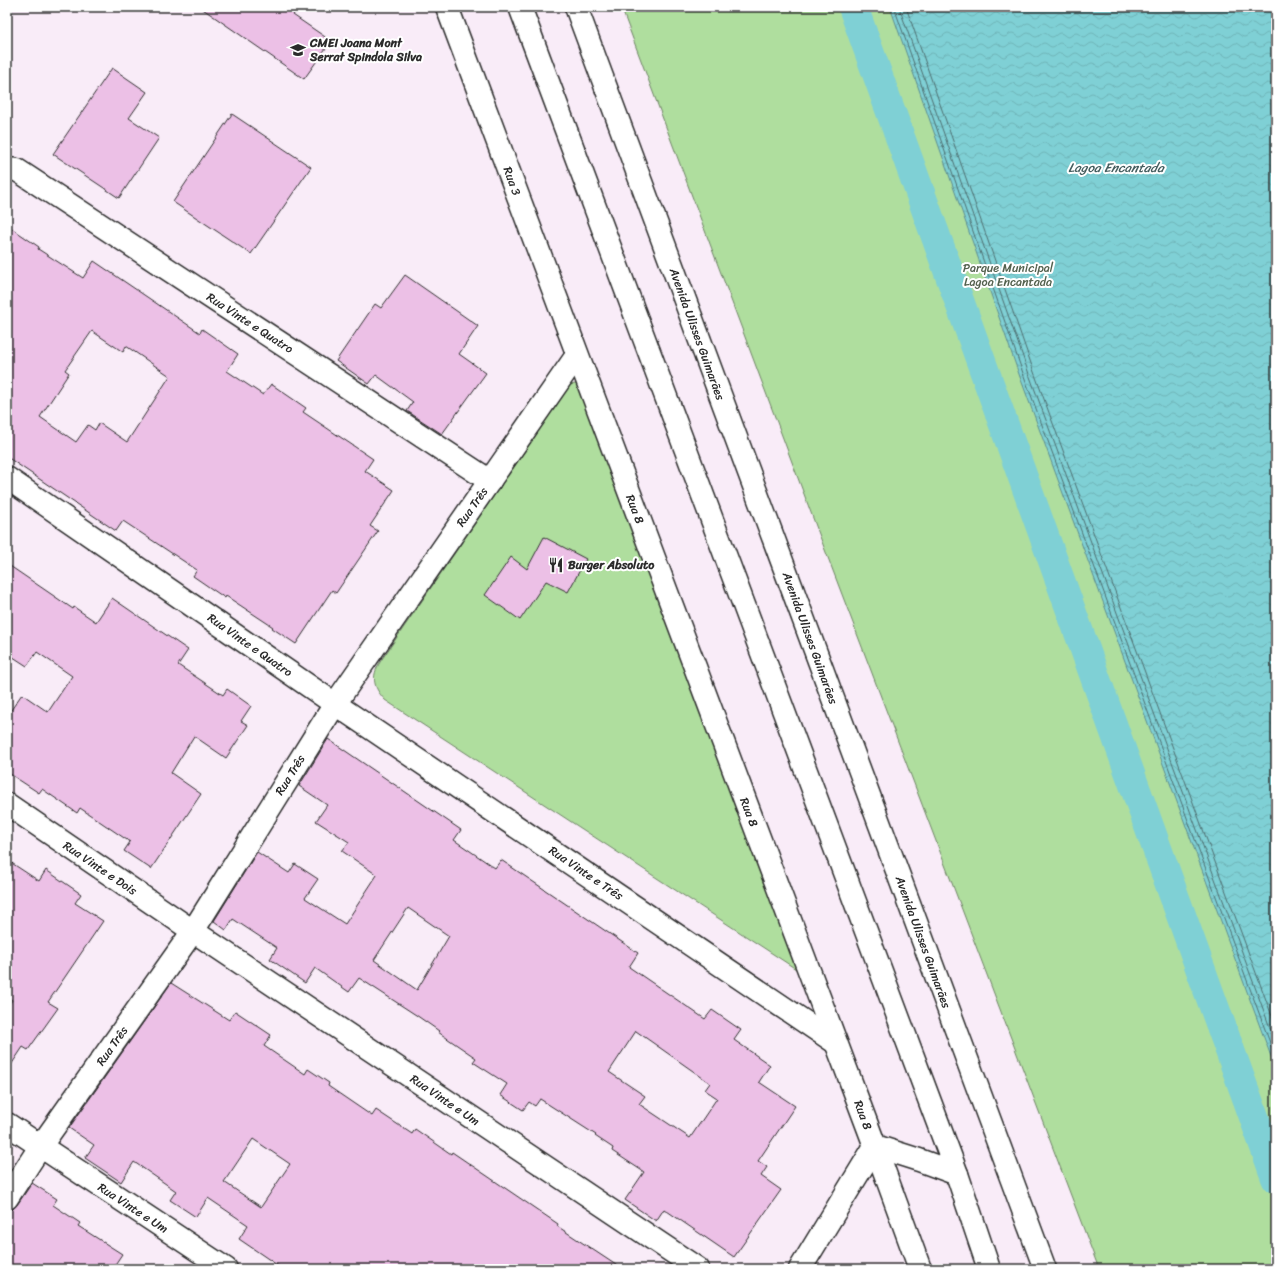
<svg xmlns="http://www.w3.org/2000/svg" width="1283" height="1276" font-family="Sriracha,sans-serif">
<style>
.green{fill:#afde9e;stroke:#6d8464}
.water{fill:url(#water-waves);stroke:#5d8e91}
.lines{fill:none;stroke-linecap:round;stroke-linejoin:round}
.shore{stroke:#4d6d6f;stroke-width:1}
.canal{stroke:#7fd0d5;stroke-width:30}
.building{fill:#ecc0e6;stroke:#2b2b2b;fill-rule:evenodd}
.minor-casing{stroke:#2b2b2b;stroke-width:25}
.tertiary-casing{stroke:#2b2b2b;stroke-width:25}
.secondary-casing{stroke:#2b2b2b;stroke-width:25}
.minor{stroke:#fff;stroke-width:22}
.tertiary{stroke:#fff;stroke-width:22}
.secondary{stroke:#fff;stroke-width:22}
.labels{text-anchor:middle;stroke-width:4;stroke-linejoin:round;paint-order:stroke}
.poi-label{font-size:12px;font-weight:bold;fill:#2b2b2b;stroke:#fff;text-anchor:start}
.street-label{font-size:12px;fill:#2b2b2b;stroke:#fff}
.park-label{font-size:12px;fill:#53614e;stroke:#fff}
.water-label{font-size:13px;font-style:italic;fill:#445d5e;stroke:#fff}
</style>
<defs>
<pattern id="water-waves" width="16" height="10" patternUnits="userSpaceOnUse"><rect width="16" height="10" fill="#7fd0d5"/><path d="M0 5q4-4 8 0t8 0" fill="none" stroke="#6eb3b7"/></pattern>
</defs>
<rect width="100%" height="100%" fill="#f9ecf8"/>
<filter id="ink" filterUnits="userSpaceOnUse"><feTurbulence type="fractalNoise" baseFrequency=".025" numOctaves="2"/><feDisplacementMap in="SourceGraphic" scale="8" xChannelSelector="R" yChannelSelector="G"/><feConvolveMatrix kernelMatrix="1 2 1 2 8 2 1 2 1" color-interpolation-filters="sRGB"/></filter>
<g filter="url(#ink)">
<g class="green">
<path d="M621,7H1276V1269H1099L819,534Z"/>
<path d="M575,384L580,385L799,971L385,700C372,686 371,675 382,659L570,385Z"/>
</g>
<path class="water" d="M890,7H1276V1070L1020,377Z"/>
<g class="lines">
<g class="shore">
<path d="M894,7L1024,376L1276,1059"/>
<path d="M899,7L1029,374L1276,1044"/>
<path d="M906,7L1034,372L1276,1027"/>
</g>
<path class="canal" d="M853,7L1276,1178"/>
</g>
<g class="building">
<path d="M200,7H299L293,15L331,41L304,79Z"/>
<path d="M112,68L147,92L129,118L159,138L119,198L53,154Z"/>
<path d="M232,114L311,167L251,254L173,202Z"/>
<path d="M7,225L39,247L38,249L83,278L94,261L200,333L202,329L238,354L227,371L263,395L271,384L306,408L303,412L373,459L365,471L394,490L370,526L378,531L336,593L332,590L296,644L272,628L273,627L226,596L225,598L193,576L197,570L123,521L116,531L7,457ZM92,331L123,352L126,346L170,376L127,442L99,423L95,430L88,425L76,442L40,417L69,373L65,370Z"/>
<path d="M405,275L478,326L459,354L486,373L442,434L407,411L413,402L376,375L369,384L336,361L375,304L381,308Z"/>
<path d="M544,537L586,559L568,592L546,581L520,620L485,595L511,557L527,569Z"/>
<path d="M7,564L73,609L74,607L96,622L112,598L188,650L178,665L223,695L227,689L251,706L241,721L248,725L226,758L194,736L171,773L201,794L151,869L124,851L130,842L80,808L77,813L42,789L39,793L7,772V716L22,694L48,712L72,676L37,652L27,666L7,653Z"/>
<path d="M328,739L461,830L454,840L495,868L501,860L638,953L629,967L705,1019L712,1010L741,1030L734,1040L770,1065L759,1082L795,1106L758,1161L767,1167L761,1176L781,1190L734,1257L664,1209L656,1221L625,1200L644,1172L612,1151L613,1148L595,1136L596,1135L540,1099L535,1106L529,1102L523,1110L500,1095L507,1084L473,1062L476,1058L438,1032L439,1031L416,1015L359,978L349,992L315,968L305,983L270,959L277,948L233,919L226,930L214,921L257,852L289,873L295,864L318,879L305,898L345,924L377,875L342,851L349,842L316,821L327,805L299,786ZM408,908L449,936L417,990L374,960ZM636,1031L710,1083L705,1090L717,1098L690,1138L639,1104L645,1096L609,1072Z"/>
<path d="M7,860L39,881L46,870L81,894L75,903L103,921L48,1002L58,1008L28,1050L23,1047L7,1071V1008L12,1000L7,996Z"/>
<path d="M171,983L229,1020L235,1011L271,1035L264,1046L305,1074L308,1069L329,1083L328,1086L372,1116L376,1110L412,1134L415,1129L451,1154L452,1152L558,1224L557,1226L622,1269H283L239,1239L248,1225L208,1198L196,1217L170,1200L176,1191L134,1162L121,1182L85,1158L94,1145L69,1128ZM253,1139L290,1164L261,1207L224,1182Z"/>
<path d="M32,1183L57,1199L53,1205L80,1223L78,1226L122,1254L112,1269H7V1210L13,1209L17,1205Z"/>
</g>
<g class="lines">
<g class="minor-casing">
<g id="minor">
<path d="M7,169L17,170L490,481"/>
<path d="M7,478L335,704L836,1043"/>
<path d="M7,804L193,931L698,1269"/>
<path d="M7,1124L226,1269"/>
<path d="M875,1146L920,1269"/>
<path d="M800,1269L875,1146"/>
</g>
</g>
<g class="tertiary-casing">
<path id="tertiary" d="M7,1198L40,1147L193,931L335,704L577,355"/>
</g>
<g class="secondary-casing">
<g id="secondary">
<path d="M447,7L875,1146L919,1160L957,1174"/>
<path d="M520,7L957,1174L989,1269"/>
<path d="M576,7L1045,1269"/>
</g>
</g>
<use href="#minor" class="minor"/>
<use href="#tertiary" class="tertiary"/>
<use href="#secondary" class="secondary"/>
</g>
</g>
<defs>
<g id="school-bare" transform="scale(1.2)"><path d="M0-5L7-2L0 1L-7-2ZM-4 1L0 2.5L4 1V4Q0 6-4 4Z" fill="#2b2b2b" stroke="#fff" stroke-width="2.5" paint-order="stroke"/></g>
<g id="restaurant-bare" transform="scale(1.2)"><path d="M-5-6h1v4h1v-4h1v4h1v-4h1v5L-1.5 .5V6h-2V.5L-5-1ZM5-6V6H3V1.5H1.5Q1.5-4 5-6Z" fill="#2b2b2b" stroke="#fff" stroke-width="2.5" paint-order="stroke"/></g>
</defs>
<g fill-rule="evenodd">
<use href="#school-bare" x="298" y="50"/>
<use href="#restaurant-bare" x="556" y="565"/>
</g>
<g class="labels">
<g class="poi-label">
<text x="310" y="47">CMEI Joana Mont<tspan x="310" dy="14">Serrat Spindola Silva</tspan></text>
<text x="568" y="569">Burger Absoluto</text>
</g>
<g class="street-label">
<text transform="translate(512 181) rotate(70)" y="4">Rua 3</text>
<text transform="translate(250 323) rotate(33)" y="4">Rua Vinte e Quatro</text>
<text transform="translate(697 334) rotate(70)" y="4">Avenida Ulisses Guimarães</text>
<text transform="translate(472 507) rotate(-55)" y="4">Rua Três</text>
<text transform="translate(635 509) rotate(69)" y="4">Rua 8</text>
<text transform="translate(810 638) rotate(70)" y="4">Avenida Ulisses Guimarães</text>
<text transform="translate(250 645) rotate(35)" y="4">Rua Vinte e Quatro</text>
<text transform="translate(290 775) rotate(-58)" y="4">Rua Três</text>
<text transform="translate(749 812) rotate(69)" y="4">Rua 8</text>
<text transform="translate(100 868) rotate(34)" y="4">Rua Vinte e Dois</text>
<text transform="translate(586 873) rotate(34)" y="4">Rua Vinte e Três</text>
<text transform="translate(923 942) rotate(70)" y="4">Avenida Ulisses Guimarães</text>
<text transform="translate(112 1046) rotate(-55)" y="4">Rua Três</text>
<text transform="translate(445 1100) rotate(34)" y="4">Rua Vinte e Um</text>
<text transform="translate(863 1115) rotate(70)" y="4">Rua 8</text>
<text transform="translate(133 1208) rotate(33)" y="4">Rua Vinte e Um</text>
</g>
<g class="park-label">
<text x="1008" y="272">Parque Municipal<tspan x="1008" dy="14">Lagoa Encantada</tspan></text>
</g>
<g class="water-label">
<text x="1116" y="172">Lagoa Encantada</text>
</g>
</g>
<rect width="1283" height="1276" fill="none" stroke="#fff" stroke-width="24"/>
<rect x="12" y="12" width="1259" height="1252" fill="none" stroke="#2b2b2b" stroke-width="1.5" filter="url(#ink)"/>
</svg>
